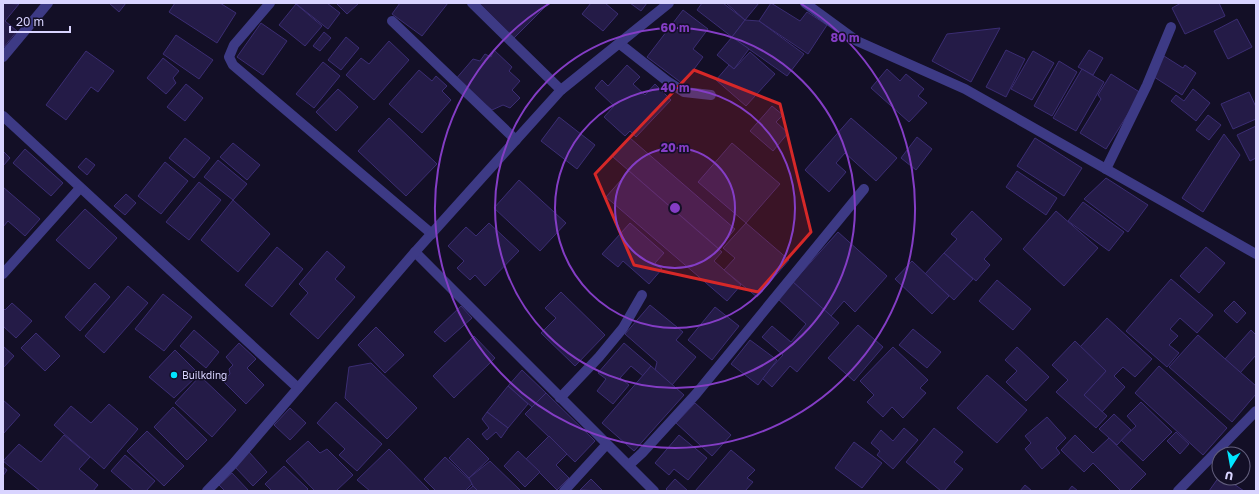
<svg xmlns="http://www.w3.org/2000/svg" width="1259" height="494" font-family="'Golos Text',sans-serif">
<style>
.building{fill:#241b47;stroke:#3b2d73}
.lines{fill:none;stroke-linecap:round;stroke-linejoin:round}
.minor{stroke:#3d3a85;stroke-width:10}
.marked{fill:#d62828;fill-opacity:0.2;stroke:#d62828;stroke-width:3;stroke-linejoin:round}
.ring{fill:none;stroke:#843dc5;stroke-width:2}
.poi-dot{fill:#00e5ff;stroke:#130f26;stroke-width:1.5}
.labels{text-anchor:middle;stroke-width:3;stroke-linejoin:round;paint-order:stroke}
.poi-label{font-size:10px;fill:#d9d4ff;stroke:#130f26;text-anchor:start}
.centre{fill:#843dc5;stroke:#130f26;stroke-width:2}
.ring-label{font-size:12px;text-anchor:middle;font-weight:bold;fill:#843dc5;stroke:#130f26;stroke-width:3;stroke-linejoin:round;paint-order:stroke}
</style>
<rect width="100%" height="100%" fill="#130f26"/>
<g class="building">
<path d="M3,3L19,4L5,21L17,31L4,47Z"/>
<path d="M109,3H126L119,12Z"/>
<path d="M175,3H220L236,13L217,43L169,12Z"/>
<path d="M295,3H327L340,13L328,29Z"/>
<path d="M336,3H359L347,14Z"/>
<path d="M400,3H448L422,36L392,14Z"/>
<path d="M479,3H549L514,38Z"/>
<path d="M591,3H605L618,14L603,31L582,14Z"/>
<path d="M630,3H647L641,11Z"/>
<path d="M702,3H723L745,20L732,37L697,10Z"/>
<path d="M726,3H759L745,20Z"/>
<path d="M771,3L800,21L807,12L827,25L808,54L759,21Z"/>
<path d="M1181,3H1219L1225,16L1185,34L1172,8Z"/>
<path d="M296,4L322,26L305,46L279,25Z"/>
<path d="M683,10L708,29L693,49L703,57L683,84L647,57Z"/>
<path d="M1237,19L1252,47L1228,59L1214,31Z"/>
<path d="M745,20L759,21L804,54L787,76L732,37Z"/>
<path d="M261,23L287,41L263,75L237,57Z"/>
<path d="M1000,28L971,82L932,61L947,34Z"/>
<path d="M324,32L331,38L320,51L313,46Z"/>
<path d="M176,35L213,60L199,79L163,54Z"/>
<path d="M346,37L359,48L341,70L328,60Z"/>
<path d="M732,37L749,49L734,69L717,55Z"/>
<path d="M389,41L409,60L374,100L346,75L361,58L369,64Z"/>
<path d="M494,50L512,67L509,71L520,81L512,90L520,98L510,108L503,105L492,110L455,80L473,59L480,61L485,54L491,57Z"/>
<path d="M1006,50L1025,59L1006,97L986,87Z"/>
<path d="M1089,50L1103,58L1093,75L1078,67Z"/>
<path d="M86,51L114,71L98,92L91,87L66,120L46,105Z"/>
<path d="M1033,51L1054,63L1032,100L1011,89Z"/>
<path d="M750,52L775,74L746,106L716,80L729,65L734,69Z"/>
<path d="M1164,56L1183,68L1185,65L1196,73L1182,95L1151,75Z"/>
<path d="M163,58L179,71L173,78L176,83L166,94L147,78Z"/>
<path d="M1059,61L1077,72L1052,116L1034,106Z"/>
<path d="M323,62L340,76L314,108L296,94Z"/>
<path d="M627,65L640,77L633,84L645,95L655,84L671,100L636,137L630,131L625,136L604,117L614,106L595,88L602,80L608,86Z"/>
<path d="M887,69L900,81L906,74L924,89L918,96L927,103L909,122L871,88Z"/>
<path d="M1082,69L1104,82L1076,131L1053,118Z"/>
<path d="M419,70L432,81L436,76L447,86L442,91L451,100L422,133L389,104Z"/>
<path d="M1111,74L1141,93L1106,149L1080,133L1101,99L1098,95Z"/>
<path d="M186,84L203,98L185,121L167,107Z"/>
<path d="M338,89L358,107L336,131L316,112Z"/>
<path d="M1193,89L1210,103L1196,121L1171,101L1176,95L1184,101Z"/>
<path d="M1249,92L1256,107V119L1233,129L1221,104Z"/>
<path d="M772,106L783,115L776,122L788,133L773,151L750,131Z"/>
<path d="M1208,115L1221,125L1209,140L1196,130Z"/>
<path d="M559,117L595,145L577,169L541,141Z"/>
<path d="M389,118L437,164L406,196L358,151Z"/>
<path d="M851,118L897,158L876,181L845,153L836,163L846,172L829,192L805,170Z"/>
<path d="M1256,126V158L1250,161L1237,135Z"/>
<path d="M1224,134L1240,155L1203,212L1182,198Z"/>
<path d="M917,137L932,149L916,170L901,158Z"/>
<path d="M185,138L210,158L194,178L169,158Z"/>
<path d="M630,138L735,229L719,249L613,157Z"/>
<path d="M1035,138L1082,168L1064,196L1017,166Z"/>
<path d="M233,143L260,165L247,180L220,157Z"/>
<path d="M732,143L780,184L746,223L698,182Z"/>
<path d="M25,149L63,183L51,196L13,163Z"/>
<path d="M3,151L10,158L3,166Z"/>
<path d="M86,158L95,165L87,175L78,167Z"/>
<path d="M218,160L247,184L233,200L204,177Z"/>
<path d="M165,162L188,181L161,214L138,196Z"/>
<path d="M629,171L722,252L714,261L741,285L727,301L606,197Z"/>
<path d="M1017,171L1057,198L1046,215L1006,187Z"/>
<path d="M1106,178L1148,205L1128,232L1084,199Z"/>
<path d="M519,180L566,223L540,251L494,208Z"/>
<path d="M199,182L221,200L189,240L166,222Z"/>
<path d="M3,187L40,219L25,236L8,221L3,227Z"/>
<path d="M126,194L136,203L125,215L114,206Z"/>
<path d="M233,200L270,234L238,272L201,240Z"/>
<path d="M1083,202L1124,232L1109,251L1068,221Z"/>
<path d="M85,209L117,238L89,269L56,240Z"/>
<path d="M972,211L1002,239L984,259L990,265L976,281L944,253L957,239L951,234Z"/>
<path d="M1056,211L1098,248L1064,286L1023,249Z"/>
<path d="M489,223L519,251L485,286L475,275L470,280L457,268L464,261L448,246L466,227L476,236Z"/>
<path d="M630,223L664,253L655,263L662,269L649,284L623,261L618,267L602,254Z"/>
<path d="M746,223L789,260L757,297L724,270L735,258L723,248Z"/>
<path d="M838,232L887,276L855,312L844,301L831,316L793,282Z"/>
<path d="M277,247L303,269L272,307L245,285Z"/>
<path d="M1206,247L1225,263L1199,293L1180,276Z"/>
<path d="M327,251L345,267L335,279L355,297L318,339L290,314L308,293L299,284Z"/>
<path d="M944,253L973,279L954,300L925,274Z"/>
<path d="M912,261L949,296L932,314L895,279Z"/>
<path d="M1171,279L1213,315L1197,333L1180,318L1170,329L1178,336L1169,345L1179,353L1167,367L1126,331Z"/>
<path d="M997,280L1031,309L1013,330L979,301Z"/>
<path d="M793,282L839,323L797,372L790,366L772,387L762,378L783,355L762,337L772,326L791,342L806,324L778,299Z"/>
<path d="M95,283L110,297L80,331L65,317Z"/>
<path d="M128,286L148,303L104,353L85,336Z"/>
<path d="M561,292L605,335L575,366L541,333L556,318L545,308Z"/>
<path d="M163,294L192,317L164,351L135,329Z"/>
<path d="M1234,301L1246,313L1237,323L1224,311Z"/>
<path d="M12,303L32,321L16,338L3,326V308L5,310Z"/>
<path d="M650,305L683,332L676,340L696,357L672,385L655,370L657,362L625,334Z"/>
<path d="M461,306L472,318L445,342L434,332Z"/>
<path d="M715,307L739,326L712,360L688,340Z"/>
<path d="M1107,318L1152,359L1135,377L1123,367L1114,376L1125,387L1102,412L1084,395L1106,371L1080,347Z"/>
<path d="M858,325L883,347L854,381L828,358Z"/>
<path d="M376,327L404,355L385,373L358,345Z"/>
<path d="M913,329L941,352L927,368L899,345Z"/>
<path d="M194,330L219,352L206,368L180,346Z"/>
<path d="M1251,330L1256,335V355L1240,373L1225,359Z"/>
<path d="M36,333L60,356L45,371L21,348Z"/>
<path d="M1198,335L1256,386V394L1232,422L1169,367Z"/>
<path d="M474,336L495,358L454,398L433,376Z"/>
<path d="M750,340L777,360L758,385L731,364Z"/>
<path d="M1075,341L1106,371L1084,395L1107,416L1096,428L1056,392L1068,380L1052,365Z"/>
<path d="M239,343L256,359L247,368L264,385L246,404L223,381L230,374L229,369L233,365L226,357Z"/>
<path d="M624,343L651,366L643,376L631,366L620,378L629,385L613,404L597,391L606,379L598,373Z"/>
<path d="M3,346L14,356L3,368Z"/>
<path d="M893,347L928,380L920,388L926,393L903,418L892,407L883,417L867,402L874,395L860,381Z"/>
<path d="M1017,347L1049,377L1026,401L1006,382L1017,371L1005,360Z"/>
<path d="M175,350L199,374L174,398L149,377Z"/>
<path d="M371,363L417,408L387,439L345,398L349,367Z"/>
<path d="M651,366L684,395L634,451L602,423Z"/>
<path d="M1159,366L1227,428L1203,455L1135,393Z"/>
<path d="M522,370L546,393L532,407L508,386Z"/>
<path d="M987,375L1027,410L997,443L957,408Z"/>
<path d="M200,376L236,410L212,437L175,403Z"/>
<path d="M508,386L528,404L508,428L487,412Z"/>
<path d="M546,393L595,441L575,462L525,414Z"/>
<path d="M3,400L20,415L3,434Z"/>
<path d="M336,402L382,444L357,471L339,455L345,449L317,423Z"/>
<path d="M1141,402L1172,432L1143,461L1121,440L1136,426L1127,416Z"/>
<path d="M695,403L731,435L712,456L676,423Z"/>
<path d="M109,404L138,429L104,469L54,425L71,406L91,423Z"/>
<path d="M173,407L207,440L187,460L154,427Z"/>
<path d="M290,408L306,423L290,440L274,425Z"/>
<path d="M487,412L508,428L501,438L496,432L487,440L482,434L489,428L482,419Z"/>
<path d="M1114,414L1131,430L1117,445L1099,429Z"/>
<path d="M1047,417L1066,438L1056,448L1060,453L1042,469L1025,449L1031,443L1025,436Z"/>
<path d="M904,428L918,440L893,469L877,455L880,451L871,443L881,430L893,441Z"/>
<path d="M934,428L963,452L954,462L963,469L944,491H941L906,462Z"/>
<path d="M147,431L184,466L164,486L127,451Z"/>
<path d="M1176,432L1189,444L1180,454L1167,441Z"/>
<path d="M64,435L90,457L79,469L98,485L93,491H40L3,461L19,444L41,462Z"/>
<path d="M679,435L707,458L688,480L674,469L669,475L655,463Z"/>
<path d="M1075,435L1093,453L1109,438L1146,474L1129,491H1121L1093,463L1084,472L1061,450Z"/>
<path d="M549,436L567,454L556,465L569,478L557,490L526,459Z"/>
<path d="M468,438L489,459L469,478L449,458Z"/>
<path d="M308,441L320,453L327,449L353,475L336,491H315L286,461Z"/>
<path d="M854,442L882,463L862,488L835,468Z"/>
<path d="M389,449L430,491H370L357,480Z"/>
<path d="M731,450L755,470L747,478L753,482L745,491H695Z"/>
<path d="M518,451L540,472L525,487L504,466Z"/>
<path d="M249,452L267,472L253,486L234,466Z"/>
<path d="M125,455L155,481L146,491H134L111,471Z"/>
<path d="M445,457L473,483L465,491H436L424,479Z"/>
<path d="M490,461L521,491H478L473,486L469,478Z"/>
<path d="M284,466L308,489L306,491H272L265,484Z"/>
<path d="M3,467L7,470L3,476Z"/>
<path d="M232,473L249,491H225L219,485Z"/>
<path d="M1219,477L1225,478L1244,491H1209Z"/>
<path d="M591,479L603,491L580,490Z"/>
<path d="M675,479L688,491H668L666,489Z"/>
<path d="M1025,485L1032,491H1020Z"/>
<path d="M473,486L478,491H467Z"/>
<path d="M1072,486L1078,491H1068Z"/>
</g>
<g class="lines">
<g class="minor">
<path d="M270,3L234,45L229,57L233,65L432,234"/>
<path d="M472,3L561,90"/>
<path d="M805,3L857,41L965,89L1256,254"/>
<path d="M392,21L516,140"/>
<path d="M620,44L667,81L684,92L711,95"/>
<path d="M3,57L48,3"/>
<path d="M3,116L298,388"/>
<path d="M1106,169L1147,85L1171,27"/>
<path d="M415,252L654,491"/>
<path d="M3,274L80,188"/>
<path d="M560,398L599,357L623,328L642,295"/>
<path d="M629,465L642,453L696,394L864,189"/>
<path d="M207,491L233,464L415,252L561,90L669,3"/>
<path d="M564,491L606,445"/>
<path d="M1178,491L1256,411"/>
</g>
</g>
<path class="marked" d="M694,70L780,104L811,232L758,292L634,265L595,174Z"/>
<circle cx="675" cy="208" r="60" fill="#843dc5" fill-opacity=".12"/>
<g class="ring">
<circle cx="675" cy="208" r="60"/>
<circle cx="675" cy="208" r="120"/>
<circle cx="675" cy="208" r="180"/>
<path d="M800 3A240 240 0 1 1 550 3"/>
</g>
<circle class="poi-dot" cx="174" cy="375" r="4"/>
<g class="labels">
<g class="poi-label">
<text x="182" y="379">Builkding</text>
</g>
</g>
<circle cx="675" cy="208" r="6" class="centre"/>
<g class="ring-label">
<text x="675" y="32">60 m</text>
<text x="845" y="42">80 m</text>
<text x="675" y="92">40 m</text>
<text x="675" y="152">20 m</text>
</g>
<rect width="1259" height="494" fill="none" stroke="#d9d4ff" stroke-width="8"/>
<g transform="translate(1231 466) rotate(191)"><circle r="19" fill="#130f26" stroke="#625e7d"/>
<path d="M0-3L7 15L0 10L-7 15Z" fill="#00e5ff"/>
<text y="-6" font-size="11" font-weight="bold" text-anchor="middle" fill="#d9d4ff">U</text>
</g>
<path d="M10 26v6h60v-6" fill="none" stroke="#d9d4ff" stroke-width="2"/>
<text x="16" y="26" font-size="12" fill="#d9d4ff" stroke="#130f26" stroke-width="3" paint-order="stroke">20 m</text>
</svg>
